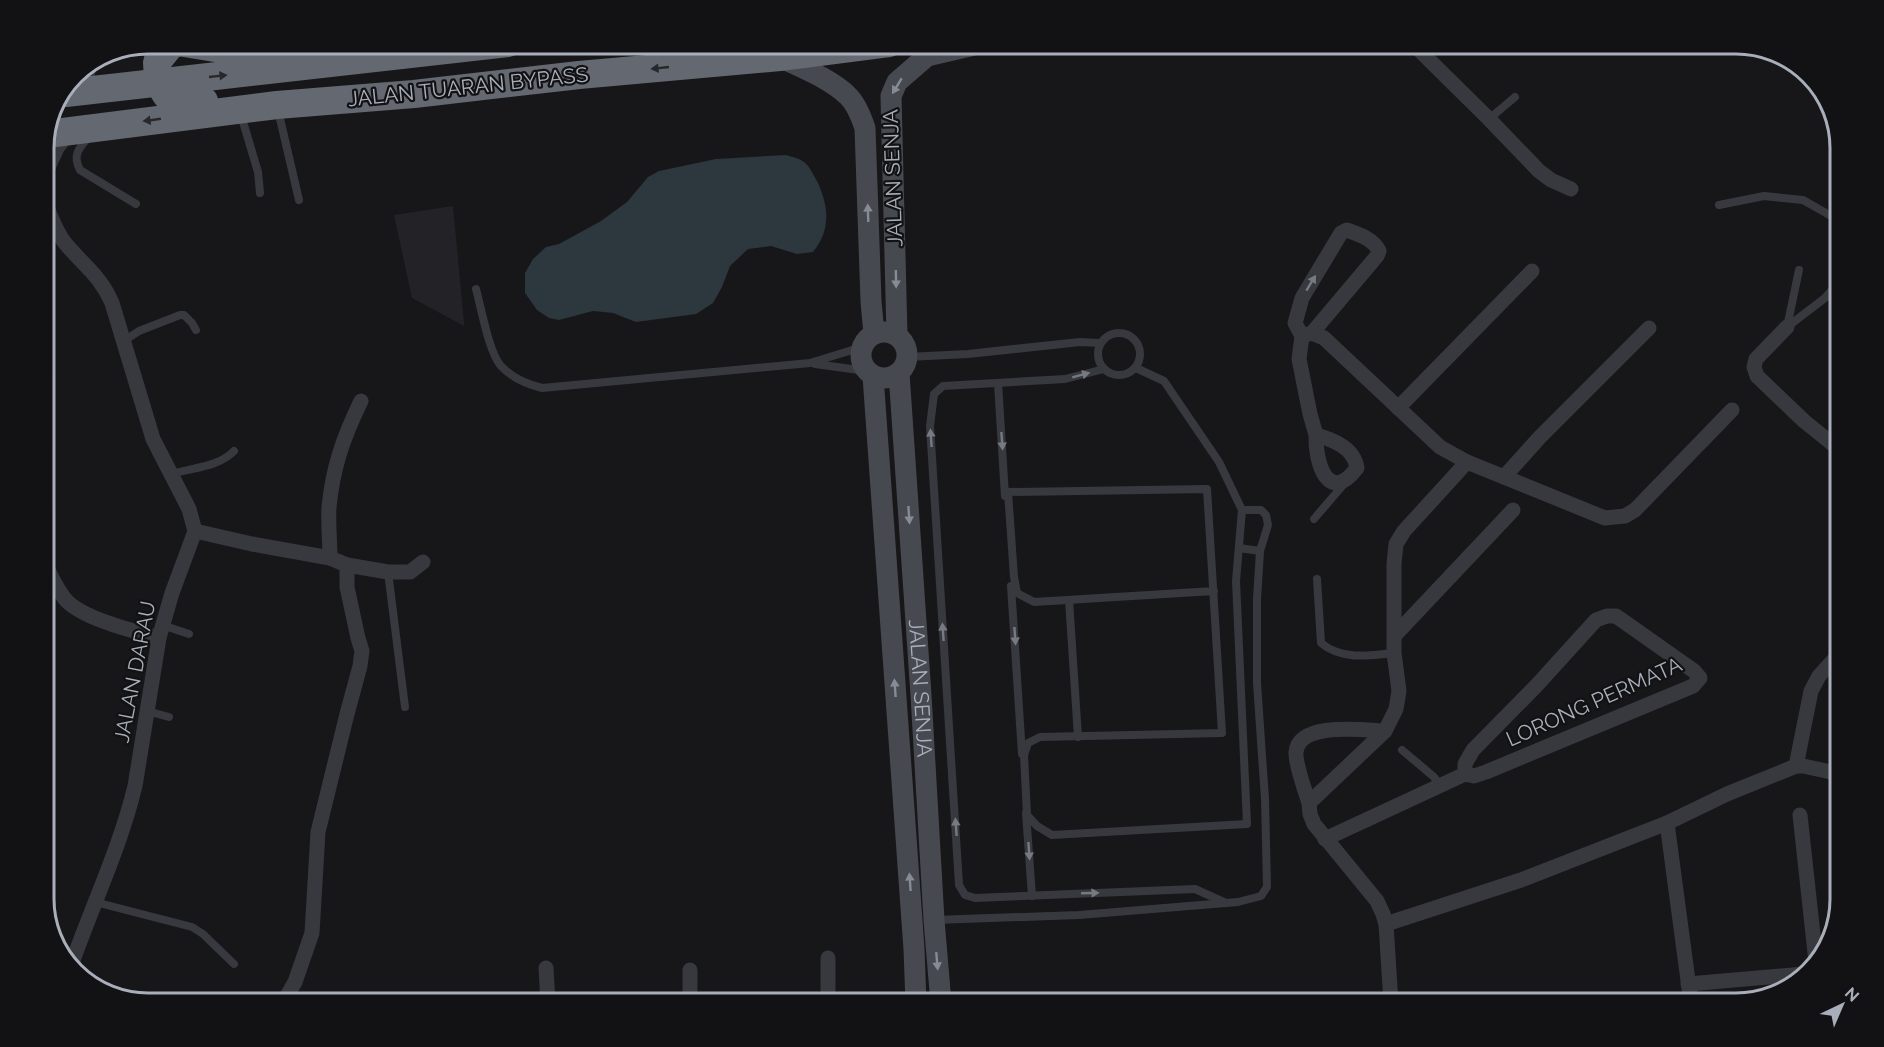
<svg xmlns="http://www.w3.org/2000/svg" width="1884" height="1047" font-family="Raleway,sans-serif">
<style>
.built{fill:#232327}
.water{fill:#2c373e}
.lines{fill:none;stroke-linecap:round;stroke-linejoin:round}
.lane{stroke:#38393f;stroke-width:8}
.street{stroke:#38393f;stroke-width:15}
.secondary{stroke:#46494f;stroke-width:21}
.highway{stroke:#646870;stroke-width:28}
.oneway{fill:#26282b}
.oneway2{fill:#868b95}
.oneway3{fill:#767a83}
.labels{text-anchor:middle;stroke-width:4.5;stroke-linejoin:round;paint-order:stroke}
.street-label{font-size:21px;fill:#a9afba;stroke:#121214}
.rim{fill:none;stroke:#a9afba;stroke-width:3}
</style>
<rect width="100%" height="100%" fill="#171719"/>
<path class="built" d="M453,206L464,322V326L412,298L394,215Z"/>
<path class="water" d="M786,155C792,157 799,158 804,162C810,167 813,174 817,181C829,206 831,230 813,252L797,254L771,246L748,249L730,266L722,287L713,303L696,314L636,322L613,313L593,311L559,320L549,318L537,310L525,293V273L533,259L546,247L559,244L601,221L627,202L648,177L659,171L716,159Z"/>
<g class="lines">
<g class="lane">
<path d="M1544,43L1554,51"/>
<path d="M278,110L299,200"/>
<path d="M241,115L258,172L260,193"/>
<path d="M1489,119L1515,97"/>
<path d="M89,137C79,148 72,155 80,170L136,204"/>
<path d="M1719,205L1764,196L1803,200L1840,221"/>
<path d="M476,289C481,307 489,353 501,366C512,378 526,384 542,388L810,363L862,347"/>
<path d="M1787,327L1825,298L1840,281"/>
<path d="M1787,327L1799,270"/>
<circle cx="1119" cy="354" r="21"/>
<path d="M124,341L139,331L180,315H184L192,323L196,330"/>
<path d="M907,357L968,354L1080,342L1100,343"/>
<path d="M815,364L866,371"/>
<path d="M1136,368L1164,381L1219,462L1242,510L1236,581L1247,824L1052,835L1037,826L1027,815L1024,755L1028,743L1040,737L1222,733L1207,489L1008,492L1014,577L1017,593L1034,602L1214,591"/>
<path d="M1104,369L1065,379L943,386L934,394L930,426L959,885L965,895L975,898L1195,889L1226,903"/>
<path d="M998,383L1005,496"/>
<path d="M172,474C193,467 217,468 234,451"/>
<path d="M1314,519L1344,484"/>
<path d="M1239,548L1260,551"/>
<path d="M388,572L405,707"/>
<path d="M1317,579L1321,643C1341,660 1369,656 1394,653"/>
<path d="M1011,586L1022,754"/>
<path d="M1069,600L1078,737"/>
<path d="M162,625L189,634"/>
<path d="M147,711L169,717"/>
<path d="M1402,750L1434,777L1440,786"/>
<path d="M1026,813L1032,896"/>
<path d="M95,902L192,927L203,934L234,964"/>
<path d="M934,920L1079,915L1238,902L1261,896L1267,887L1265,799L1257,683V599L1260,551L1268,525L1266,515L1261,510H1242"/>
</g>
<g class="street">
<path d="M1412,43L1489,119L1539,171L1551,180L1571,189"/>
<path d="M1709,43V45"/>
<path d="M322,50L326,43"/>
<path d="M83,91L90,63"/>
<path d="M44,176L57,148L70,131"/>
<path d="M44,200C49,213 57,233 65,243C83,265 100,275 112,303L153,439L189,509L195,531L172,593L159,638L135,786C120,848 92,906 71,966"/>
<path d="M1787,327L1756,359L1754,367L1757,376L1804,421L1840,450"/>
<path d="M1312,333L1324,338L1440,447L1467,462L1605,518L1625,516L1635,510L1732,410"/>
<path d="M1302,336L1295,323L1302,298L1341,233L1347,230C1358,234 1374,239 1379,251L1377,256L1312,333L1302,336L1299,359L1310,414L1316,435"/>
<path d="M1398,408L1532,271"/>
<path d="M1316,435C1334,440 1354,448 1357,468C1328,506 1315,462 1316,435Z"/>
<path d="M1504,477L1540,437L1649,328"/>
<path d="M195,531L252,544L330,558L347,565L388,572H410L423,562"/>
<path d="M330,558C330,542 328,524 329,507C333,467 343,438 361,401"/>
<path d="M44,562C50,574 56,588 65,599C82,619 134,631 159,638"/>
<path d="M1395,635L1513,510"/>
<path d="M1796,766L1811,691L1819,676L1840,653"/>
<path d="M1309,803C1305,791 1295,763 1296,752C1299,721 1364,730 1385,731"/>
<path d="M1800,815L1816,962"/>
<path d="M1667,823L1691,1003"/>
<path d="M1325,839L1465,774L1474,776L1486,772L1693,686L1700,678L1694,671L1616,616H1607L1596,620L1537,685L1473,750L1465,764V774"/>
<path d="M1386,924L1521,880L1667,823L1727,794L1796,766H1803L1840,774"/>
<path d="M828,958V1003"/>
<path d="M546,968L548,1003"/>
<path d="M690,970V1003"/>
<path d="M1688,984L1804,974"/>
<path d="M283,1003L295,982L312,933L318,832L347,714L360,666L362,651L358,638L347,587V565"/>
<path d="M1391,1003L1386,924L1383,914L1377,901L1314,824L1310,814L1309,803L1385,731L1396,709L1399,691L1394,653V564L1396,544L1404,531L1467,462"/>
</g>
<g class="secondary">
<path d="M780,57C802,68 829,78 847,95C856,103 861,116 865,128L871,301L874,334"/>
<circle cx="884" cy="355" r="23"/>
<path d="M897,336L891,96L897,82L927,56L983,43"/>
<path id="s1" d="M899,373L921,695L934,920L941,1003"/>
<path d="M873,376L914,949L916,1003"/>
</g>
<g class="highway">
<path d="M176,43L170,46L157,62C157,71 159,79 162,87C170,108 185,103 204,101"/>
<path d="M184,43L252,54H280"/>
<path d="M66,93L508,43"/>
<path d="M47,134L277,105L414,94L579,75L780,57L889,43"/>
</g>
</g>
<defs><path id="oneway-solid" d="M-6-.8H1V-3.2L6.5 0L1 3.2V.8H-6Z" transform="scale(1.5)"/></defs>
<g class="oneway">
<use href="#oneway-solid" transform="translate(660 68) rotate(174)"/>
<use href="#oneway-solid" transform="translate(218 76) rotate(-6)"/>
<use href="#oneway-solid" transform="translate(152 120) rotate(172)"/>
</g>
<g class="oneway2">
<use href="#oneway-solid" transform="translate(897 86) rotate(121)"/>
<use href="#oneway-solid" transform="translate(868 213) rotate(-92)"/>
<use href="#oneway-solid" transform="translate(896 279) rotate(89)"/>
<use href="#oneway-solid" transform="translate(909 515) rotate(86)"/>
<use href="#oneway-solid" transform="translate(895 688) rotate(-94)"/>
<use href="#oneway-solid" transform="translate(910 882) rotate(-94)"/>
<use href="#oneway-solid" transform="translate(937 961) rotate(85)"/>
</g>
<g class="oneway3">
<use href="#oneway-solid" transform="translate(1311 283) rotate(-59)"/>
<use href="#oneway-solid" transform="translate(1081 375) rotate(-15)"/>
<use href="#oneway-solid" transform="translate(931 438) rotate(-94)"/>
<use href="#oneway-solid" transform="translate(1002 441) rotate(86)"/>
<use href="#oneway-solid" transform="translate(943 632) rotate(-94)"/>
<use href="#oneway-solid" transform="translate(1015 636) rotate(86)"/>
<use href="#oneway-solid" transform="translate(956 827) rotate(-94)"/>
<use href="#oneway-solid" transform="translate(1029 851) rotate(86)"/>
<use href="#oneway-solid" transform="translate(1090 893) rotate(-2)"/>
</g>
<g class="labels">
<g class="street-label">
<text transform="translate(468 87) rotate(-6)" y="7">JALAN TUARAN BYPASS</text>
<text transform="translate(893 178) rotate(-92)" y="7">JALAN SENJA</text>
<text transform="translate(135 672) rotate(-79)" y="7">JALAN DARAU</text>
<text dy="7" stroke="none"><textPath href="#s1" startOffset="316">JALAN SENJA</textPath></text>
<text transform="translate(1594 702) rotate(-24)" y="7">LORONG PERMATA</text>
</g>
</g>
<path d="M0 0H1884V1047H0ZM148 54H1736A94 94 0 0 1 1830 148V899A94 94 0 0 1 1736 993H148A94 94 0 0 1 54 899V148A94 94 0 0 1 148 54Z" fill="#121214" fill-rule="evenodd"/>
<path class="rim" d="M148 54H1736A94 94 0 0 1 1830 148V899A94 94 0 0 1 1736 993H148A94 94 0 0 1 54 899V148A94 94 0 0 1 148 54Z"/>
<g transform="translate(1842 1005) rotate(44)" stroke="#121214" stroke-width="4.5" paint-order="stroke">
<path d="M0-4.5L10 22L0 15L-10 22Z" fill="#a9afba"/>
<text y="-9" font-size="16" font-weight="bold" text-anchor="middle" fill="#a9afba">N</text>
</g>
</svg>
